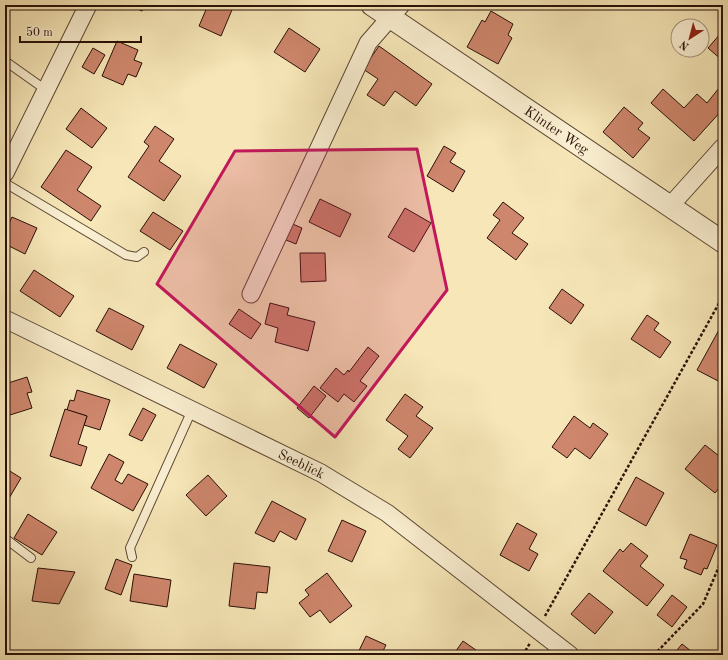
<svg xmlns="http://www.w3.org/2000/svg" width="728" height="660" font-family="'Old Standard TT',serif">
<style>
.building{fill:#ce866c;stroke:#291007}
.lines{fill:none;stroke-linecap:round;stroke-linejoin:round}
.service-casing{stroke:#5c4633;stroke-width:10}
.minor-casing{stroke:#5c4633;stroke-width:19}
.tertiary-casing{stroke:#5c4633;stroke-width:23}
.path{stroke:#291007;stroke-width:2.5;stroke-dasharray:3 2;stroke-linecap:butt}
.service{stroke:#faefd1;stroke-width:8}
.minor{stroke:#faefd1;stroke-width:17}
.tertiary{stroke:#faefd1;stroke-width:21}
.marked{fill:#c2185b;fill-opacity:0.2;stroke:#c2185b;stroke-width:3;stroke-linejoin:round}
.labels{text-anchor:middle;stroke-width:4;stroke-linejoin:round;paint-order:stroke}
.street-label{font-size:14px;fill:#291007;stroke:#faefd1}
</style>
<rect width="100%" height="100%" fill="#f7e7b8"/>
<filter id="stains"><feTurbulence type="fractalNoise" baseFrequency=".005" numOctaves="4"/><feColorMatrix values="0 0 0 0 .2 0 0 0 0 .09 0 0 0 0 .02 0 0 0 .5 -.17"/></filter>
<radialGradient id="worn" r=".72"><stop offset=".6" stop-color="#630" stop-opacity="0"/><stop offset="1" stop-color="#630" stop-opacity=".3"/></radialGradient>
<g class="building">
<path d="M129,5H145L142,11Z"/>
<path d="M208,5H234L221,36L199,26Z"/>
<path d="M491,11L513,24L508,35L512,38L498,64L467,47L482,20L485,22Z"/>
<path d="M289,28L320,49L305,72L274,52Z"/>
<path d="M721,33L723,35V61L708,48Z"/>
<path d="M117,41L138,50L134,60L142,63L136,77L128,74L123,85L102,76Z"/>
<path d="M379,46L432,84L416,106L395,91L384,106L367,95L378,79L363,69Z"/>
<path d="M93,48L105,55L94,74L82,67Z"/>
<path d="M719,88L723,92V109L694,141L651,103L663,89L684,108L697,94L707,103Z"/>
<path d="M624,107L643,123L638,129L650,138L633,158L603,132Z"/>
<path d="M81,108L107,128L92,148L66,129Z"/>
<path d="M155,126L174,139L159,161L181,176L164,201L128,177L149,146L144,142Z"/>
<path d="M444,146L456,153L450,162L465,171L453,192L427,176Z"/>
<path d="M66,150L92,167L77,190L101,206L91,221L41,187Z"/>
<path d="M320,199L351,214L340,237L309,222Z"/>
<path d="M503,202L524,218L512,233L528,244L516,260L487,238L500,220L493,215Z"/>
<path d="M405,208L431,223L414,252L388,237Z"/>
<path d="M153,212L183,231L170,250L140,231Z"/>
<path d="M12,217L37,228L25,254L5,244V232Z"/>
<path d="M288,222L302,228L296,244L281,238Z"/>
<path d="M300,253H325L326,281L301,282Z"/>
<path d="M34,270L74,296L60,317L20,291Z"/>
<path d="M562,289L584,305L571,324L549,308Z"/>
<path d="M270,303L289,308L287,315L315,322L308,351L275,342L278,328L265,324Z"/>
<path d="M109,308L144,326L132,350L96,331Z"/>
<path d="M239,309L261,324L251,339L229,324Z"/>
<path d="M647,315L659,323L654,330L671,342L660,358L631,339Z"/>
<path d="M720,328L723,329L722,383L697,370Z"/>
<path d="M180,344L217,364L204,388L167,368Z"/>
<path d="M368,347L379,356L360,381L367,386L354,402L344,394L338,402L320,388L336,368L344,375L348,370L349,372Z"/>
<path d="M27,377L32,392L27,393L32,408L10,415L5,401V384Z"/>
<path d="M314,386L326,396L309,418L297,408Z"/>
<path d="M77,390L110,400L100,430L84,425L87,416L67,410L70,400L74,401Z"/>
<path d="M405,394L423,407L416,416L433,428L410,458L398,449L408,436L386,420Z"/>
<path d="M143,408L156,415L142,441L129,435Z"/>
<path d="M65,409L87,416L78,444L87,447L81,466L50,456Z"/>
<path d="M574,416L590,428L593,423L608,434L590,459L575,448L567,458L552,447Z"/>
<path d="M705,445L723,459V483L715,493L685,469Z"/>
<path d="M109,454L124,462L115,480L122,484L128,474L148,484L133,511L91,488Z"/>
<path d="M5,468L21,478L8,500L5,499Z"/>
<path d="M208,475L227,496L206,516L186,495Z"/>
<path d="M636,477L664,493L646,526L618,510Z"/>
<path d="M272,501L306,519L296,540L280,531L274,542L255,533Z"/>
<path d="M28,514L57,532L42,555L14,538Z"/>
<path d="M342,520L366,531L352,562L328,551Z"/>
<path d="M517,523L537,534L529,549L538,554L529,571L500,555Z"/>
<path d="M690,534L717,545L707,569L704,568L701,575L684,568L687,560L680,558Z"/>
<path d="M631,543L648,556L640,566L664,585L647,606L603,571L620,549L623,552Z"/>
<path d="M116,559L132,565L121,595L105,589Z"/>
<path d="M234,563L270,567L267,593L257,592L255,609L229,606Z"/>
<path d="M38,568L75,572L59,604L32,601Z"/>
<path d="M327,573L352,606L330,623L320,610L310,617L299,603L309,595L305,590Z"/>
<path d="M134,574L171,580L167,607L130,601Z"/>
<path d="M589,593L613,612L595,634L571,614Z"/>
<path d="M672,595L687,607L672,627L657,615Z"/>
<path d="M366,636L386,645L381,655H357Z"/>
<path d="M463,641L483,655H453Z"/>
<path d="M682,644L696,655H673Z"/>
</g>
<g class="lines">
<g class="service-casing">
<g id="service">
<path d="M5,61L46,90"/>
<path d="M5,183L126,255L137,257L144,252"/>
<path d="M5,537L6,539L31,558"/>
<path d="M132,557L130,548L192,410"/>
</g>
</g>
<g class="minor-casing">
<g id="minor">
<path d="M5,173L88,5"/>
<path d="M670,206L723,147"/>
<path d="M251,294L368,43L401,5"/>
<path id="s1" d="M5,319L321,473L387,513L570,655"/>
</g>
</g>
<g class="tertiary-casing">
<g id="tertiary">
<path id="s2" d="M372,5L723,242"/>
</g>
</g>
<g class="path">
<path d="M545,616L723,296"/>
<path d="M523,655L530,643"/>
<path d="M654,655L703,604L723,557"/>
</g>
<use href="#service" class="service"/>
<use href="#minor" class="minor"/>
<use href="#tertiary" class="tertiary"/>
</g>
<path class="marked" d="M417,149L447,290L335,437L157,284L235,151Z"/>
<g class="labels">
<g class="street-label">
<text dy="5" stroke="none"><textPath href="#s2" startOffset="223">Klinter Weg</textPath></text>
<text dy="5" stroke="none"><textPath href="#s1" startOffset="330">Seeblick</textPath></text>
</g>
</g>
<rect width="728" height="660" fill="none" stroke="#f7e7b8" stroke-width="20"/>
<rect x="6" y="6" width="716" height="648" fill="none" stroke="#291007" stroke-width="2"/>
<rect x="10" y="10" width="708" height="640" fill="none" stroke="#291007"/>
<g transform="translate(690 38) rotate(216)"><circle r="19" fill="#faefd1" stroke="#a69680"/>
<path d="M0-3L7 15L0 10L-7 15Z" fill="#8f2418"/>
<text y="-6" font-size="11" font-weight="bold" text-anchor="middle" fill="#291007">N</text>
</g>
<path d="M20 36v6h121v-6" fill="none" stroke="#291007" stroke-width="2"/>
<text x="26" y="36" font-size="12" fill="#291007" stroke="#faefd1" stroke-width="3" paint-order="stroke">50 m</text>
<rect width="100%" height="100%" filter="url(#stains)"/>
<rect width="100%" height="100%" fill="url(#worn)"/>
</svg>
